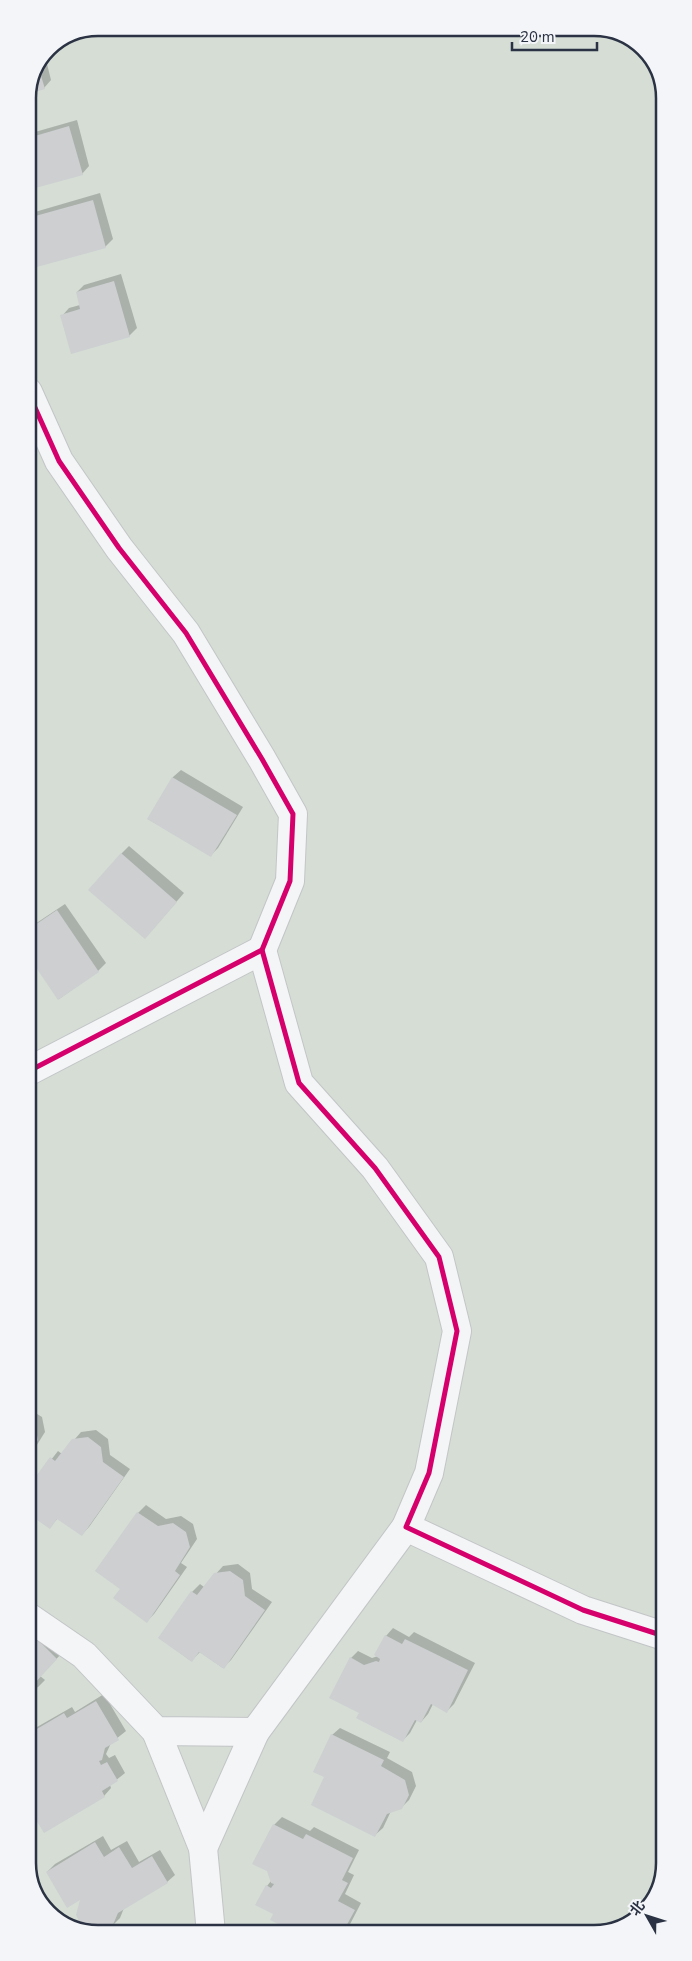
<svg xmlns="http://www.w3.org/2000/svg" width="692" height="1961" font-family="'Nunito Sans','Noto Sans SC',sans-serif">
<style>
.green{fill:#d5ddd5}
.shadow{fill:#0003}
.building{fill:#cdcfd1}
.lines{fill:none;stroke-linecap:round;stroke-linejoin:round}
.minor-casing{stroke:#c3c5c7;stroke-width:30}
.minor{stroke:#f4f5f6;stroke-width:28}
.cycleway-casing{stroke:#f3f5f8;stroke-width:8}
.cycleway{stroke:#d6006c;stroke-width:5}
.rim{fill:none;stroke:#2b3243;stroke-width:2.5}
</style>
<rect width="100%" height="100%" fill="#e5e7e9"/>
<path class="green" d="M98,28H599L637,42L662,80L664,1863L650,1906L612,1931L93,1933L52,1916L30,1881L28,94L48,48Z"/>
<g class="shadow">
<path d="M45,56L51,80L44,88L28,92Z"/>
<path d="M77,120L89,166L82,174L28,189V134Z"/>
<path d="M100,193L113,239L105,247L34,266L28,242V214Z"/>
<path d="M121,274L137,328L129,336L62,316L69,308L80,305L77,292L84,285Z"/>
<path d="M181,770L243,807L218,848L211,855L148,819L173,777Z"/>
<path d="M129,846L184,893L152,930L121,854Z"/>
<path d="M65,904L106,963L98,971L59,999L29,955V928Z"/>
<path d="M29,1409L42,1417L45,1432L30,1456L35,1460L29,1468Z"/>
<path d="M96,1430L108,1439L110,1455L130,1469L89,1527L82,1534L58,1518L50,1527L30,1513L29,1488L58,1451L62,1454L81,1432Z"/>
<path d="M146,1505L166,1519L181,1516L193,1524L197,1539L181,1563L187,1567L154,1614L147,1621L122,1588L97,1571L138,1513Z"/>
<path d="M238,1564L250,1573L252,1589L272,1602L231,1660L223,1668L200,1652L191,1661L160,1638L192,1592L200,1584L204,1587L223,1566Z"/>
<path d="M30,1626L64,1651L40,1676L45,1680L30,1695Z"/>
<path d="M393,1628L409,1637L414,1632L475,1663L454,1704L447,1711L433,1704L428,1714L421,1722L417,1720L410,1733L403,1740L361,1712L351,1658L358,1651L372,1658L378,1656L386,1636Z"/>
<path d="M104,1694L126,1731L111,1743L106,1754L109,1758L115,1755L125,1773L110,1785L111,1788L104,1796L44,1831L30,1808V1785L36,1781L30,1771V1762L32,1760L30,1757V1731L72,1707L75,1712Z"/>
<path d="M340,1728L390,1752L387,1758L412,1772L416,1786L409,1800L401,1808L391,1811L383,1828L375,1835L326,1776L332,1735Z"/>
<path d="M282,1817L310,1831L314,1827L359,1850L348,1872L354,1875L345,1894L361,1903L346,1932H297L272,1920L274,1914L267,1886L271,1881L274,1825Z"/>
<path d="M103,1836L111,1850L127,1841L139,1862L160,1850L175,1875L167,1882L124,1908L120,1918L112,1926L98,1933L84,1928L82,1897L47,1872L55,1864Z"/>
</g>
<g class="building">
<path d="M39,69L45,89L28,94L37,74Z"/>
<path d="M69,126L83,175L28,190V138Z"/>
<path d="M93,200L106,248L33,268L28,247V218Z"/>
<path d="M114,281L130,337L71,354L60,315L80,309L76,292Z"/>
<path d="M172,777L237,815L211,857L147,819Z"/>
<path d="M121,853L177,902L145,939L88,890Z"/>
<path d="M57,910L99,972L58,1000L29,957V929Z"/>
<path d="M29,1421L35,1425L38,1440L29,1454Z"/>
<path d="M88,1437L101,1447L103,1462L124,1477L82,1536L57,1519L50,1529L30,1515L29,1486L50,1457L55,1461L72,1439Z"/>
<path d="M137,1512L158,1526L173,1523L186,1532L190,1547L175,1571L180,1575L147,1623L113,1598L120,1589L95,1571Z"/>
<path d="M230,1571L243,1580L245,1596L265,1610L224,1669L199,1652L192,1662L158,1638L191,1591L197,1595L214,1573Z"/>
<path d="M30,1632L57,1659L34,1684L38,1688L30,1697Z"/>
<path d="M385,1635L402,1644L405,1639L468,1670L447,1713L431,1704L421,1723L415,1720L403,1742L356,1718L359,1713L329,1698L350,1657L364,1665L376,1661L379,1662L380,1659L374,1655Z"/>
<path d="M96,1701L119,1740L105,1748L102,1760L99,1761L101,1765L107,1762L118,1781L102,1791L105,1797L44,1833L30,1810V1786L35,1783L30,1773V1733L64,1713L67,1718Z"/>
<path d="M331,1734L384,1760L381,1766L405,1780L409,1795L402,1809L387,1814L375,1837L311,1805L324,1777L313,1772Z"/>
<path d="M273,1824L303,1839L306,1834L353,1858L342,1880L348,1883L338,1901L355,1910L343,1932H294L270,1920L273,1914L255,1905L266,1885L271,1888L274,1884L271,1883L267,1871L252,1864Z"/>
<path d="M95,1842L104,1857L119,1847L132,1868L152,1856L168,1883L118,1913L112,1927L100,1933L83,1929L76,1915L80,1900L67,1908L46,1872Z"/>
</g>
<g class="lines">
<g class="minor-casing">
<g id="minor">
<path d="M28,392L59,461L119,548L186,633L262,759L293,814L290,881L262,950"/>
<path d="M29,1071L262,950L299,1083L375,1168L439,1257L457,1331L429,1473L406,1527L583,1610L664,1636"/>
<path d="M30,1618L84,1655L156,1731L255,1732L406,1527"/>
<path d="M156,1731L203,1848L211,1933"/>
<path d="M203,1848L255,1732"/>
</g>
</g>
<use href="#minor" class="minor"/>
<g class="cycleway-casing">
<g id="cycleway">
<path d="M28,392L59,461L119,548L186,633L262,759L293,814L290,881L262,950"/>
<path d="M29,1071L262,950L299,1083L375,1168L439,1257L457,1331L429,1473L406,1527L583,1610L664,1636"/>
</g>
</g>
<use href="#cycleway" class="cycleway"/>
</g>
<path d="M0 0H692V1961H0ZM98 36H594A62 62 0 0 1 656 98V1863A62 62 0 0 1 594 1925H98A62 62 0 0 1 36 1863V98A62 62 0 0 1 98 36Z" fill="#f3f5f8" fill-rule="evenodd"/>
<path class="rim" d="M98 36H594A62 62 0 0 1 656 98V1863A62 62 0 0 1 594 1925H98A62 62 0 0 1 36 1863V98A62 62 0 0 1 98 36Z"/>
<g transform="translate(647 1916) rotate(309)" stroke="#f3f5f8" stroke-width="4" paint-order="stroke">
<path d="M0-4L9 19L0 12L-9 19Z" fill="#2b3243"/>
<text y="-8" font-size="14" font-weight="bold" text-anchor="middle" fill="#2b3243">北</text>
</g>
<path d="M512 42v8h85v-8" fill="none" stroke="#2b3243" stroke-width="2.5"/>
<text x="520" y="42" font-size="15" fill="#2b3243" stroke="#f3f5f8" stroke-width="4" paint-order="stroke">20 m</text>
</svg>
